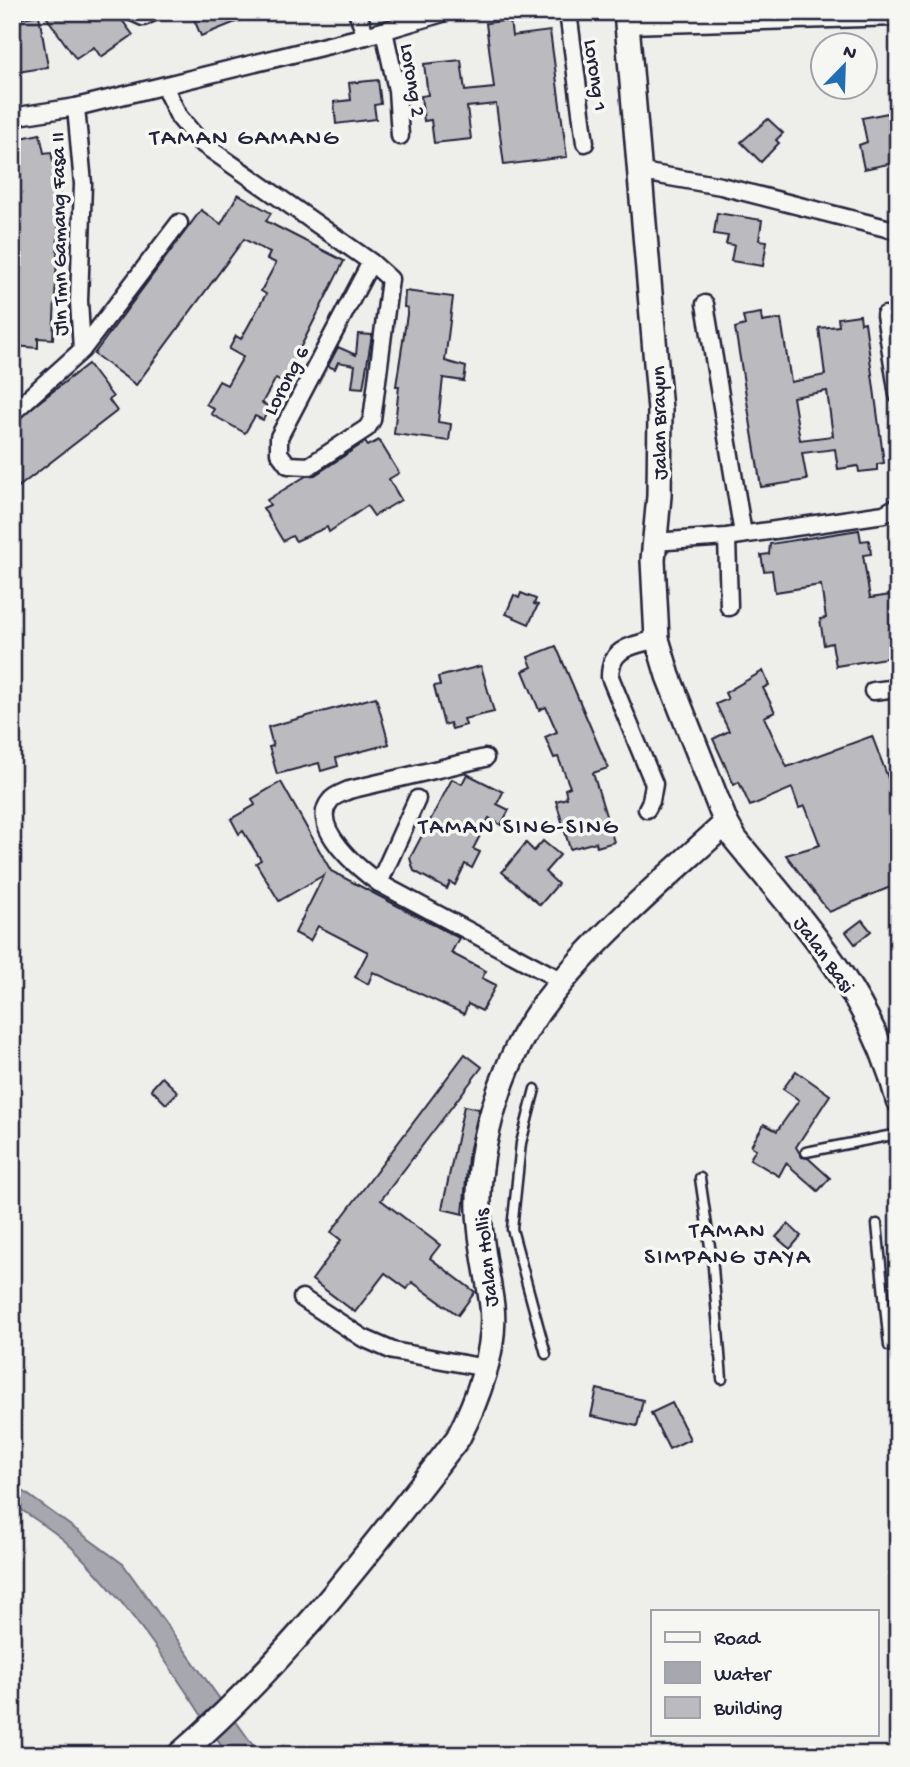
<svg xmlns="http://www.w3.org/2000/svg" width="910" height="1767" font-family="'Gochi Hand',sans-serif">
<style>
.water{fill:#a7a7af;stroke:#727281;stroke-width:2}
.building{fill:#bbbbbf;stroke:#22223b;stroke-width:2;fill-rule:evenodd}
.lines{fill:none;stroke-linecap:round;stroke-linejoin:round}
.lane-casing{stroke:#22223b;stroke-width:13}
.street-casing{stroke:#22223b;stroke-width:21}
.secondary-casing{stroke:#22223b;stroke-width:28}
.lane{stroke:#f6f6f2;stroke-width:8}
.street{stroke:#f6f6f2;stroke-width:16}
.secondary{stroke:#f6f6f2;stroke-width:23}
.labels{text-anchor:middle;stroke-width:7;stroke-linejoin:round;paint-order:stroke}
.street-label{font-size:21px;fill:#22223b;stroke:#f6f6f2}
.neighbourhood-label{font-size:23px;letter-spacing:2px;fill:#22223b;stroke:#f6f6f2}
.quarter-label{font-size:24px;letter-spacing:2px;fill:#22223b;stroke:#f6f6f2}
</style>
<rect width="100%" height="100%" fill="#eeeeeb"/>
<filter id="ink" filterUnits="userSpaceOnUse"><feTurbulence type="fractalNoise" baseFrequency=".0143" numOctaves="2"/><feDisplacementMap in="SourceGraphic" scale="14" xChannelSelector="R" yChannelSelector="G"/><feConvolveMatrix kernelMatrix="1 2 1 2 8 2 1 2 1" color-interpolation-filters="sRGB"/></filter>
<g filter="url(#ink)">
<path class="water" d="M12,1483L123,1564L260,1755H227C180,1681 129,1601 65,1541C49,1527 29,1516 12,1503Z"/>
<g class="building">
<path d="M43,12H116L133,35L101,57L94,47L76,59Z"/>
<path d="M191,12H258V13L201,36Z"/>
<path d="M39,15L48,67L12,73V20Z"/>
<path d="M510,20L512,36L550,31L567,157L504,165L496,104L467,107L471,139L434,143L431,120L424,121L421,96L428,95L424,64L461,60L465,91L494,88L486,23Z"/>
<path d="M378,80L381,104L374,105L376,119L336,124L334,102L351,100L349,83Z"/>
<path d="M888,113L896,153L891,154L893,163L864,169L859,145L867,142L862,118Z"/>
<path d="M768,119L783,133L776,140L779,143L761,162L741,142Z"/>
<path d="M40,134L44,153L51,152L60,196L53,339L38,338V348L15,346L12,196H17L12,170V140Z"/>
<path d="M238,194L271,213L266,221L344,261L283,382L276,378L262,403L270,407L263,420L255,416L245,433L211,414L214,409L206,404L219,381L227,385L243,357L229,349L236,336L241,339L266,294L261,291L276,263L267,259L270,253L244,239L136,385L94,354L201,210L221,224Z"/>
<path d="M717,213L762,220L759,240L767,241L763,266L731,261L734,245L726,244L728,236L714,234Z"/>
<path d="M405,291L453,297L445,361L466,367L464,381L443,378L438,422L451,424L449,441L394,434L399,386H396L408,308L404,307Z"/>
<path d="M761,313L762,322L781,319L791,382L825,375L819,328L839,326L838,318L860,315L861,323L865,322L884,463L877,464V470L859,472L858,466L838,469L835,449L802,453L807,480L761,487L735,328L745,325L743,316ZM827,391L833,436L800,440L793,397Z"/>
<path d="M358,334L372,335L363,388L352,387L355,365L338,362L335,369L328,366L338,347L356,355Z"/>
<path d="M88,364L113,397L109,400L117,411L12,492V423Z"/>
<path d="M379,440L399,473L389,479L401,500L374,516L367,506L329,532L327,527L296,541L292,536L283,541L263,508L270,505L267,500L306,476L315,475L365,442L368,446Z"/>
<path d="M859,530L861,541L869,540L871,554L863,555L870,598L898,594V656L836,666L832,643L824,645L820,619L826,618L821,585L775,592L772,570L764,571L761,555L769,554L770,544Z"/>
<path d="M521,593L536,599L534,604L538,605L529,624L506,614L514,595L519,598Z"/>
<path d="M556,646L608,768L593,773L614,842L597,847L596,842L570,849L556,801L567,798L565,789L570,787L558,757L554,758L545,737L557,732L546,707L539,710L523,671L532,667L528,657Z"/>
<path d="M481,666L494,712L464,719L466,725L452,729L450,723L444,725L434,686L440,685L438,677Z"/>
<path d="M763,671L769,685L763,688L775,712L764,717L787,767L872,736L898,804V884L829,912L786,855L820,845L805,806L799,808L792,788L750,806L739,782L734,785L713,739L729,731L716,704L728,699L725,693Z"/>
<path d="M376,697L389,744L336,758L338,766L321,771L319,763L277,774L269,747L273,746L268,727Z"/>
<path d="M467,774L503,792L497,804L509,810L501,825L489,818L473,849L480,852L472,868L465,864L455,885L450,882L447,889L414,871L410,858L452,779L462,784Z"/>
<path d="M281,782L331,871L459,938L451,953L486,971L482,978L496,985L482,1011L468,1004L464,1014L373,972L368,984L355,977L368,952L318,926L310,941L295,933L324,875L279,901L256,863L261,860L243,831L239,834L231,819L255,805L252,799Z"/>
<path d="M543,841L560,855L545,872L558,884L540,905L502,872L526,843L534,851Z"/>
<path d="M862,920L871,931L855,944L846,932Z"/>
<path d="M465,1054L482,1067L381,1200L440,1245L430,1258L475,1292L458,1315L412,1282L407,1289L385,1273L355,1312L312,1280L341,1240L331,1232Z"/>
<path d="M796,1071L830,1095L796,1147L802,1157L808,1158L830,1178L818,1191L786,1163L779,1176L750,1159L756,1149L751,1146L764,1124L777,1131L799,1100L783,1089Z"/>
<path d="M162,1077L178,1092L166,1104L151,1089Z"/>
<path d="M464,1106L479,1109L468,1157L463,1214L442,1209Z"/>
<path d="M788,1224L801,1236L790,1249L776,1237Z"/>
<path d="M597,1389L643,1400L637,1426L591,1416Z"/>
<path d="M672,1403L690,1439L669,1449L651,1413Z"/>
</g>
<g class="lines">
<g class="lane-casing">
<g id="lane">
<path d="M535,1089L521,1143L512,1229L546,1354"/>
<path d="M806,1152L898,1134"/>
<path d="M700,1178L713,1267L722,1379"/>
<path d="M877,1224L889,1346"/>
</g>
</g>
<g class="street-casing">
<g id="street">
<path d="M132,12L143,17L153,12"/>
<path d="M357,12L366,36"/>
<path d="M568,12L585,143"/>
<path d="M628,25L898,17"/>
<path d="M384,31L397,90L400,136"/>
<path d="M164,86L179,117L200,142L371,262L390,279L372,420L367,428L309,466L288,465L279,453V437L371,262"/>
<path d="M12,117L76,107L366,36L446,12"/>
<path d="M642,172L721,186L898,231"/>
<path d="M705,304L743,534"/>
<path d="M885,315L898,395"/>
<path d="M82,350L179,223"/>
<path d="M12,413L82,350L79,301L83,184L76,107"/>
<path d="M727,537L729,607"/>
<path d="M653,542L727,537L884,514L898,506"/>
<path d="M873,691L898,688"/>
<path d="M485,758L349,790C343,793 334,795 330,801C308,827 361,871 379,883L564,982"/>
<path d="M647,809L651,801L654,784L610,677C610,647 632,646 657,639"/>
<path d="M379,883L417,799"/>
<path d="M302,1298L363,1338L393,1351L486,1368"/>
</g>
</g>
<g class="secondary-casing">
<g id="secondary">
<path d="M626,12L660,410L659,496L653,560L657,639L668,676L726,823L735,839C802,921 872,994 898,1100"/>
<path d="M179,1755C286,1663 372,1548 458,1438C477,1401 497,1349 492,1306C488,1274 480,1244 479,1211C477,1146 501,1065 539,1011C591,940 662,882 726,823"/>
</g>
</g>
<use href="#lane" class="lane"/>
<use href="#street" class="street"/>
<use href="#secondary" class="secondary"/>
</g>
</g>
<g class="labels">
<g class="street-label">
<text transform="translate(597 75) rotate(82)" y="7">Lorong 1</text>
<text transform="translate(414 80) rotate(81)" y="7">Lorong 2</text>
<text transform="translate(58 234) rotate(-91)" y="7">Jln Tmn Gamang Fasa II</text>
<text transform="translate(285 380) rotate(-62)" y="7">Lorong 6</text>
<text transform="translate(658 423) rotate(-91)" y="7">Jalan Brayun</text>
<text transform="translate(825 954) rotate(54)" y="7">Jalan Basi</text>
<text transform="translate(485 1258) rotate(-96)" y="7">Jalan Hollis</text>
</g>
<g class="neighbourhood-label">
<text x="519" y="833">TAMAN SING-SING</text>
<text x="728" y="1237">TAMAN<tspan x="728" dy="26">SIMPANG JAYA</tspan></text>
</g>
<g class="quarter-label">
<text x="245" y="144">TAMAN GAMANG</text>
</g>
</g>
<rect width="910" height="1767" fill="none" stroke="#f6f6f2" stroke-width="42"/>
<rect x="21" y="21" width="868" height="1725" fill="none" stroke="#22223b" stroke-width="2.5" filter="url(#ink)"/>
<rect x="651" y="1610" width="228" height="126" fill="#f6f6f2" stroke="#a1a1a9" stroke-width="2"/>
<rect x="665" y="1632" width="35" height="10" fill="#f6f6f2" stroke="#a1a1a9" stroke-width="2"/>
<text x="714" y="1644" font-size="21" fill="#22223b">Road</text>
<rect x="665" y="1662" width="35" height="21" fill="#a7a7af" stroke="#a1a1a9" stroke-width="2"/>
<text x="714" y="1680" font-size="21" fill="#22223b">Water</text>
<rect x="665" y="1697" width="35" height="21" fill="#bbbbbf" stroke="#a1a1a9" stroke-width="2"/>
<text x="714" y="1714" font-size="21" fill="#22223b">Building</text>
<g transform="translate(844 66) rotate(23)"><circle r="33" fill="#f6f6f2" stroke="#a1a1a9" stroke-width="2"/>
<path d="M0-5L12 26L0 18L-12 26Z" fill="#1f6fb2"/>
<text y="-10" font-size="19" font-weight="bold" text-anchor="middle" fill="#22223b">N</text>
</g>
</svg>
